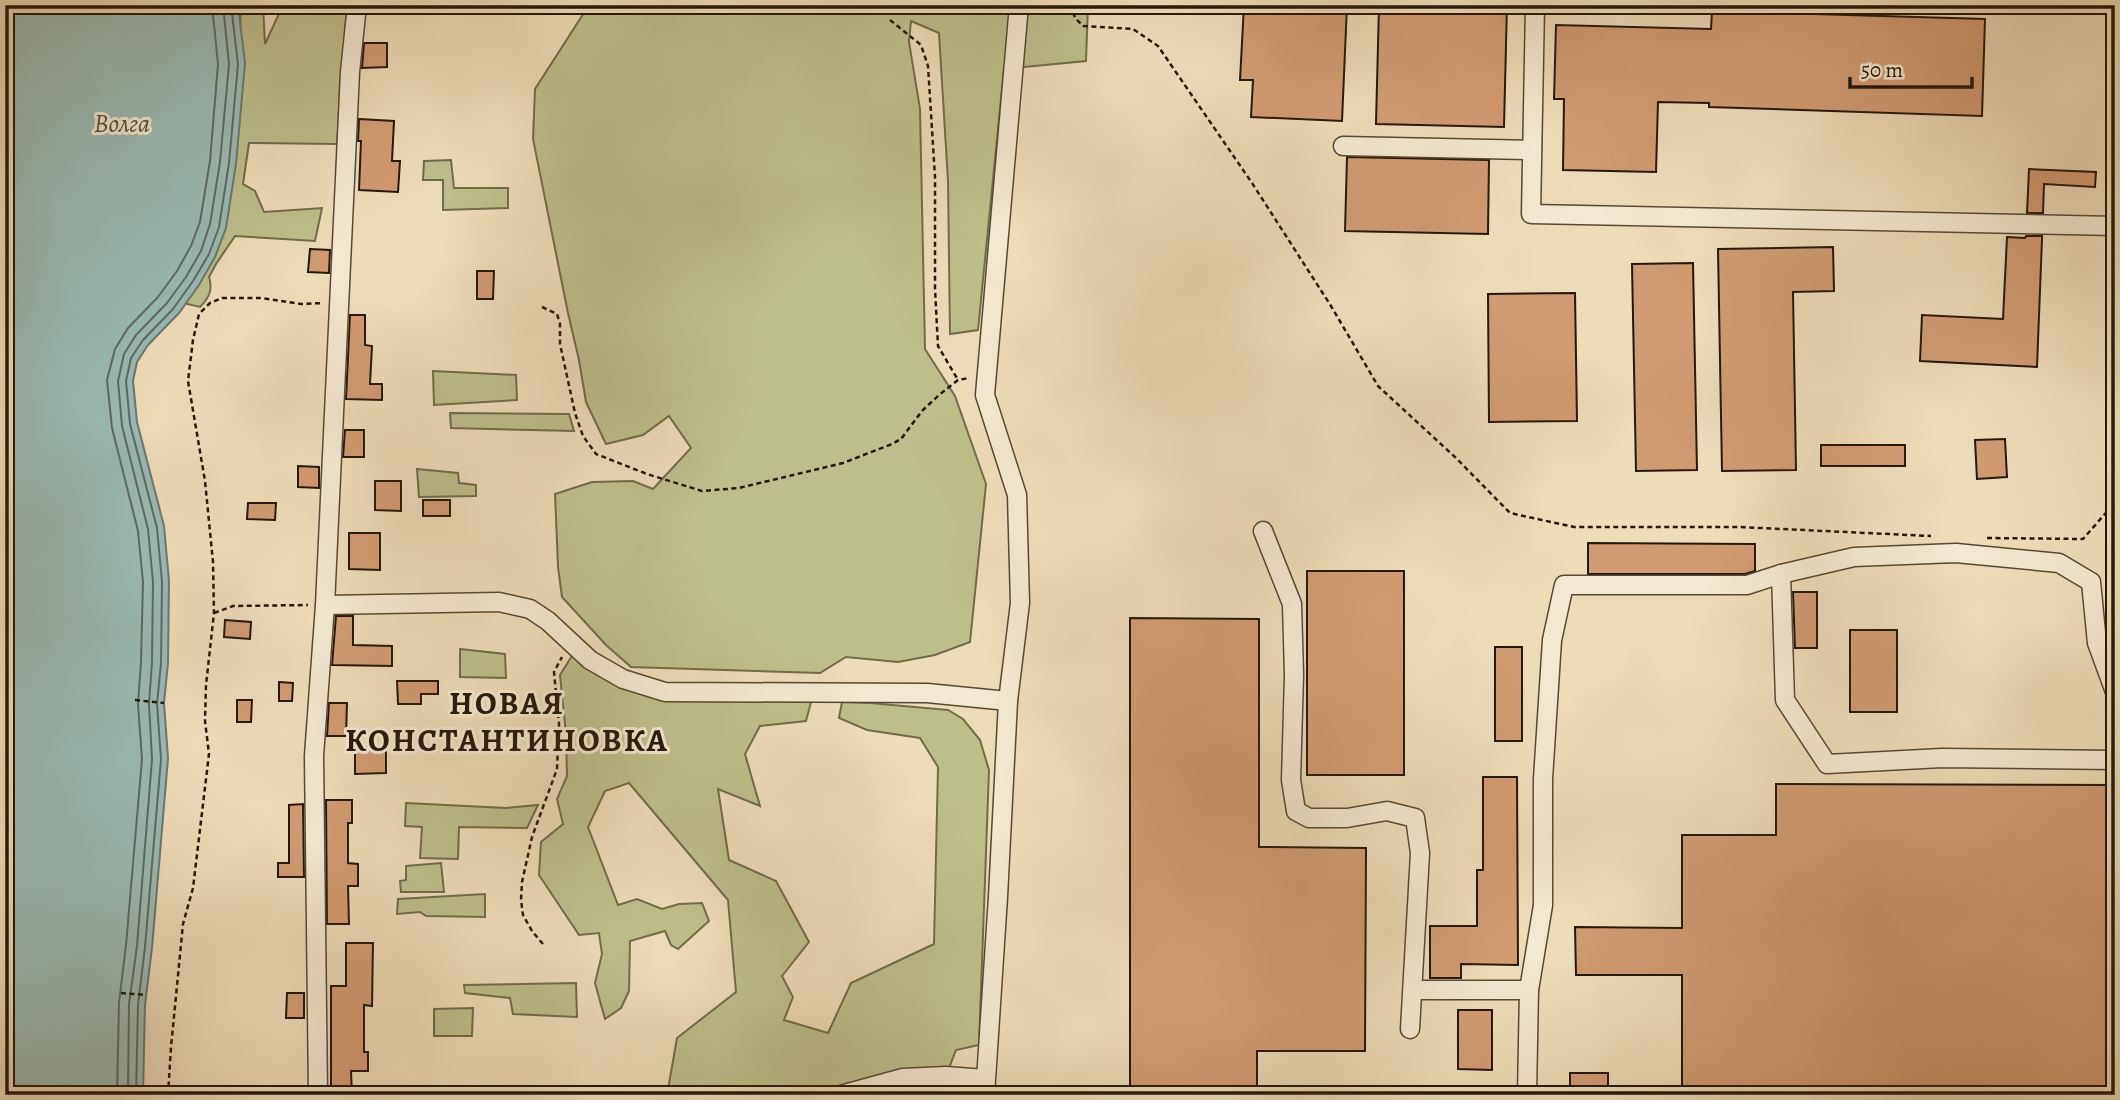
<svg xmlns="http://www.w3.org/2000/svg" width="2120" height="1100" font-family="Alegreya,serif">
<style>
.green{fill:#bdbf8b;stroke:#706c4b;stroke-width:2}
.water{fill:#9abab4;stroke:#6b7970;stroke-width:2}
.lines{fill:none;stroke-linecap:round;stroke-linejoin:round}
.shore{stroke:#5f6960;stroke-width:2}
.building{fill:#d19b71;stroke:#24180b;stroke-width:2}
.minor-casing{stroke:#564936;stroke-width:21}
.path{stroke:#24180b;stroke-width:2.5;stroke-dasharray:5 3.5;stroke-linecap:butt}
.minor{stroke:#f3e8d1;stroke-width:18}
.labels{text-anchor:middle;stroke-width:6;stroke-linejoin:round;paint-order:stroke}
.water-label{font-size:26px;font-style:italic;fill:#4d5146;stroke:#f3e8d1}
.district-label{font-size:32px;font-weight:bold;letter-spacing:2px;fill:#24180b;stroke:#f3e8d1}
</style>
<rect width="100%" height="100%" fill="#eddcb8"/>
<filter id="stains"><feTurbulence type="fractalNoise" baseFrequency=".00286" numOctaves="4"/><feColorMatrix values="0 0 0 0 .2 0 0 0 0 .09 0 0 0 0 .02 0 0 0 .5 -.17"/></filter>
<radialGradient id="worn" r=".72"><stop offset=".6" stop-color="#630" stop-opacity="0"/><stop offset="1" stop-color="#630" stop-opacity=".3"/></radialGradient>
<g class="green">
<path d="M241,5H263L265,44L283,5H347L337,144L249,143L243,184L255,191L264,212L322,208L315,241L235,236L216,264L209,277C213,290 209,298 200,307L179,302L239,69Z"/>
<path d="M589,5H1088L1086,61L1004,69L978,330L950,334L948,181L939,33L911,21L909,42L920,109L925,349L955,396L986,484L970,642L935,655L898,662L846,657L820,673L631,667L606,645L562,597L558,567L555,494L592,482L633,481L653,489L691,448L669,416L643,435L606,444L586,402L579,360L568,313L533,139L535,89Z"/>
<path d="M451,160L454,188H508V208L443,210V180H423L424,161Z"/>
<path d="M433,371L516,375L517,400L434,405Z"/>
<path d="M450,413L569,414L574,431L451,428Z"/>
<path d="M417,469L458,473L459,483L476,485V496L419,497Z"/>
<path d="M460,649L505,654L506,678L460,677Z"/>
<path d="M575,651L663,700L811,702L806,721L760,726L745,754L760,806L718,789L729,860L776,881L809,942L782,976L793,997L784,1020L828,1033L851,983L934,944L938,767L920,738L867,730L839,718L842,702L870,703L948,710L963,719L980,740L989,770L979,1045L956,1050L949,1068L837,1091L826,1095H667L677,1038L736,992L728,900L629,783L605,791L588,827L618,905L637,899L662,909L679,904L702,903L709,921L678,949L671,945L665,931L630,941L629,991L621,1008L605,1019L595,983L602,954L599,933L579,935L539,875L541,842L563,824L557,799L567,776L566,734L560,675Z"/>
<path d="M406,803L506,808L538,805L527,828L459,827L458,859L420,858L422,827L405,826Z"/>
<path d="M441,863L444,892H401L400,881L406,880V866Z"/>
<path d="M485,894V917L426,916L420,912L397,914L398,899Z"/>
<path d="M576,983L577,1017L513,1014L510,998L465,993L464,985Z"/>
<path d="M473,1008L472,1036H434V1009Z"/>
</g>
<path class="water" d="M5,5H238L245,63L236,164L226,228L215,257L199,285L179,313L148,345L137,362L133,381L137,422L164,526L169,581L168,663L164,703L168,758L152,948L145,1005L143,1095H5Z"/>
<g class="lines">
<g class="shore">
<path d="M117,1095L119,1003L126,945L142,759L138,704L141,662L143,582L138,531L112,428L107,380L115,349L128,328L158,297L177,271L191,246L200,222L210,161L218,64L212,5"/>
<path d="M128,1095L129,1004L137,946L152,759L149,704L152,662L153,582L148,529L122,426L118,381L124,354L136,335L167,303L186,277L201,251L210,224L220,162L229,64L223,5"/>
<path d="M136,1095L138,1005L145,947L161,759L157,704L161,663L162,582L157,528L130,424L126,381L131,358L143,340L173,309L193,281L209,254L219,227L229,163L238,64L231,5"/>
</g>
</g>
<g class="building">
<path d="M1244,5H1347L1342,121L1251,117L1253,80H1240Z"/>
<path d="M1379,5H1507L1504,127L1376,124Z"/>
<path d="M1712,11L1985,19L1982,116L1709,107V103L1658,102L1656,172L1563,170L1564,99H1554L1556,25L1711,29Z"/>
<path d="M364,43H387V67L362,68Z"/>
<path d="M359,119L394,121L392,161H400L398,192L359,190L361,141H358Z"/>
<path d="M1347,157L1489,160L1488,234L1345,231Z"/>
<path d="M2029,169L2096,172L2095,187L2044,184L2043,213H2027Z"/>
<path d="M2026,236H2042V239L2037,367L1920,361L1922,315L2003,319L2007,237L2025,238Z"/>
<path d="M1833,247L1834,291L1793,292L1796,470L1722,471L1718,249Z"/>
<path d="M310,249L330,250L329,273L308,272Z"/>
<path d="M1693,263L1697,470L1636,471L1632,264Z"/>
<path d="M477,271H494L493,299H477Z"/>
<path d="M1575,293L1577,421L1489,422L1488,294Z"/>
<path d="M350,315H365V345L372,346L370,384H382V400L346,399Z"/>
<path d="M345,430H364V457H343Z"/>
<path d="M2005,439L2007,477L1977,479L1975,440Z"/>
<rect x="1821" y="445" width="84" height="21"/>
<path d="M298,466L319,467V488L298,487Z"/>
<path d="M375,481H401V511L375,510Z"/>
<rect x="423" y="500" width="27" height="16"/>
<path d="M248,503H276L275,520L247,519Z"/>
<path d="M349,533H380V570L349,569Z"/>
<path d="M1588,543L1755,544V571L1745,574H1588Z"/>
<rect x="1307" y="571" width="97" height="204"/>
<path d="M1793,592H1817V648H1795Z"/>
<path d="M336,616H353V645L392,646V666L332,665Z"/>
<path d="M1130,618L1259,619V847L1366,848L1365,1051H1257V1095H1130Z"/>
<path d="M225,620L251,622L250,639L224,637Z"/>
<rect x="1850" y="630" width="47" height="82"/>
<rect x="1495" y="647" width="27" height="94"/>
<path d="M397,681H438V694H421V704H398Z"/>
<path d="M279,682L293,683L292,701H279Z"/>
<path d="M237,700H252L251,722H237Z"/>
<path d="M329,703H347L346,736H327Z"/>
<path d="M355,747H386V773L355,774Z"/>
<path d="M1483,777H1517L1518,965L1461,964V978H1430V926H1477V870H1483Z"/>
<path d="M1776,784L2115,785V1095H1682V975H1576L1575,927L1682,928V835H1776Z"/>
<path d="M326,800H352V823H348V863L358,864V886H348L349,924H327Z"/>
<path d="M303,804L304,877H278V863H289V805Z"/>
<path d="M346,943H373L372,1006L364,1005V1052H368V1071H351L352,1095H331V986H346Z"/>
<path d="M287,993H304V1018H286Z"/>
<path d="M1458,1010H1492V1070L1458,1069Z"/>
<rect x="1570" y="1073" width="38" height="22"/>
</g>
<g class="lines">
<g class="minor-casing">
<g id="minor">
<path d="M1535,5L1531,214L2115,226"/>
<path d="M1343,146L1532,150"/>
<path d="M1263,531L1292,604L1294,675L1291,780L1296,811L1309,818H1347L1387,811L1415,818L1420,853L1410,1029"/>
<path d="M1781,574L1785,700L1827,764L1942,758L2115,760"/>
<path d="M325,605L499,602L530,609L548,621L590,660L623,679L665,692L927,693L1008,701"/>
<path d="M1413,990H1529"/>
<path d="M318,1095L314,756L325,605L350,72L357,5"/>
<path d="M841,1095L903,1078L946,1076L985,1079"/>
<path d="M985,1095L998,897L1008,701L1020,603L1017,495L985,395L1019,5"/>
<path d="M1527,1095L1529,990L1543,905V779L1552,640L1564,585H1747L1781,574L1854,557L1956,553L2059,563L2091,582L2097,643L2115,692"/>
</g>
</g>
<g class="path">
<path d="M1069,5L1076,19L1083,26L1133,29L1158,46L1252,183L1331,306L1378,386L1456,458L1510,513L1574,527H1739L1931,536"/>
<path d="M890,20L921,45L928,66L935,177V289L938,346L958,380"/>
<path d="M542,307L557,314L560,324V344L575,413L583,436L596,454L647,474L702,491L739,488L843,463L892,444L901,439L922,411L939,395L958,380L969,378"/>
<path d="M1987,538L2083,539L2111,507L2115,505"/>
<path d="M214,613L233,606L308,605"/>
<path d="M135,700L164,703"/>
<path d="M543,944L532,931L523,915L521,900L522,882L532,837L557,769L559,724L554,672L562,657"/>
<path d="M121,993L146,995"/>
<path d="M168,1095L171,1047L183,924L193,888L209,754L205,721L206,685L214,613L213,562L205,481L188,381L193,340L199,314L210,303L222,298H261L301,304L323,303"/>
</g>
<use href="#minor" class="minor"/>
</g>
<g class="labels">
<g class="water-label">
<text x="122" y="132">Волга</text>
</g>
<g class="district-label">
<text x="507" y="714">НОВАЯ<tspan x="507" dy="37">КОНСТАНТИНОВКА</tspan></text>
</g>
</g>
<rect width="2120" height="1100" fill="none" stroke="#eddcb8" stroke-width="28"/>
<rect x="7" y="7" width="2106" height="1086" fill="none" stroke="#24180b" stroke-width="3.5"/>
<rect x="14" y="14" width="2092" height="1072" fill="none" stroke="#24180b" stroke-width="2"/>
<path d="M1850 77v10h122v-10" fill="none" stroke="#24180b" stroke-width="3.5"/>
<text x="1861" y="77" font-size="21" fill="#24180b" stroke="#f3e8d1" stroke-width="5" paint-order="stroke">50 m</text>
<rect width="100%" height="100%" filter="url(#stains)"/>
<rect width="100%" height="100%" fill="url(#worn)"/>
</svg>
